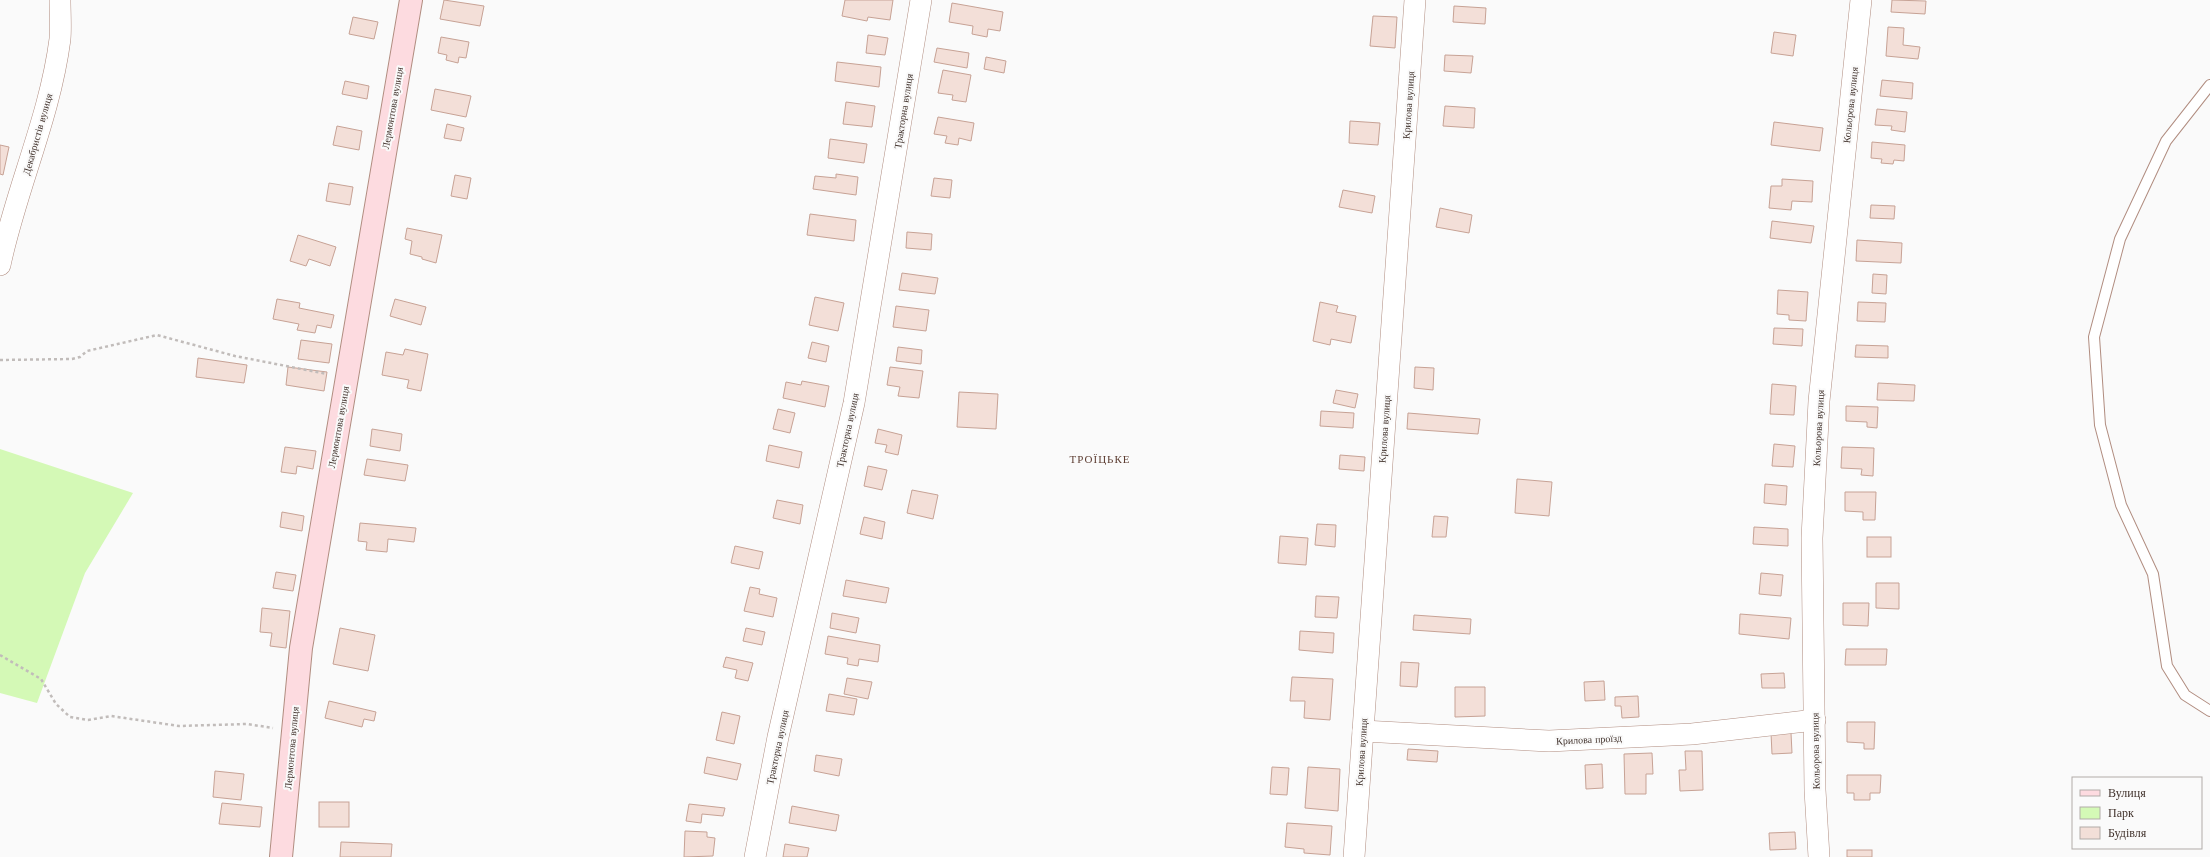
<svg xmlns="http://www.w3.org/2000/svg" width="2210" height="857" font-family="'Libre Baskerville',serif">
<style>
.green{fill:#d4f9b6}
.building{fill:#f3dfd8;stroke:#c7a295}
.lines{fill:none;stroke-linecap:round;stroke-linejoin:round}
.lane-casing{stroke:#b18d80;stroke-width:12}
.street-casing{stroke:#b18d80;stroke-width:22}
.secondary-casing{stroke:#b18d80;stroke-width:24}
.path{stroke:#c1bcba;stroke-width:2.5;stroke-dasharray:3 3;stroke-linecap:butt}
.lane{stroke:#fff;stroke-width:10}
.street{stroke:#fff;stroke-width:21}
.secondary{stroke:#fddbe0;stroke-width:22}
.labels{text-anchor:middle;stroke-width:4;stroke-linejoin:round;paint-order:stroke}
.street-label{font-size:10px;fill:#43342e;stroke:#fafafa}
.neighbourhood-label{font-size:11px;letter-spacing:1px;fill:#5c3c31;stroke:#fafafa}
</style>
<rect width="100%" height="100%" fill="#fafafa"/>
<path class="green" d="M0,449L133,493L85,573L37,703L0,693Z"/>
<g class="building">
<path d="M444,0L484,6L480,26L440,19Z"/>
<path d="M845,0H893L890,20L868,17L867,21L842,16Z"/>
<path d="M1892,0L1926,1L1925,14L1891,12Z"/>
<path d="M952,3L1003,12L1000,31L988,29L987,37L972,34L973,26L949,22Z"/>
<path d="M1454,6L1486,8L1485,24L1453,22Z"/>
<path d="M1373,16L1397,17L1395,48L1370,46Z"/>
<path d="M353,17L378,22L374,39L349,34Z"/>
<path d="M1888,27L1904,28L1903,45L1920,47L1918,59L1886,56Z"/>
<path d="M1774,32L1796,35L1793,56L1771,53Z"/>
<path d="M868,35L888,38L885,55L866,53Z"/>
<path d="M441,37L469,42L466,58L459,57L458,63L446,60L447,55L438,53Z"/>
<path d="M937,48L969,53L967,68L934,62Z"/>
<path d="M1445,55L1473,56L1471,73L1444,71Z"/>
<path d="M986,57L1006,61L1004,73L984,69Z"/>
<path d="M837,62L881,67L879,87L835,81Z"/>
<path d="M943,70L971,75L966,102L952,100L953,95L938,93Z"/>
<path d="M1882,80L1913,83L1912,99L1880,96Z"/>
<path d="M345,81L369,86L367,99L342,94Z"/>
<path d="M435,89L471,96L466,117L431,110Z"/>
<path d="M846,102L875,106L872,127L843,124Z"/>
<path d="M1445,106L1475,108L1474,128L1443,126Z"/>
<path d="M1877,109L1907,112L1905,132L1891,130L1892,126L1875,125Z"/>
<path d="M938,117L974,123L971,141L959,138L958,145L945,143L947,136L934,134Z"/>
<path d="M1350,121L1380,123L1378,145L1349,143Z"/>
<path d="M1774,122L1823,128L1820,151L1771,145Z"/>
<path d="M447,124L464,128L461,141L444,138Z"/>
<path d="M337,126L362,131L359,150L333,145Z"/>
<path d="M830,139L867,144L864,163L828,158Z"/>
<path d="M1872,142L1905,145L1904,161L1894,160L1893,164L1881,163L1882,159L1871,158Z"/>
<path d="M0,145L9,147L3,175L0,174Z"/>
<path d="M836,174L858,177L856,195L813,189L815,176L836,178Z"/>
<path d="M455,175L471,178L467,199L451,196Z"/>
<path d="M934,178L952,180L950,198L931,196Z"/>
<path d="M1782,179L1813,181L1812,202L1792,201L1791,210L1769,208L1771,186H1782Z"/>
<path d="M329,183L353,187L350,205L326,201Z"/>
<path d="M1343,190L1375,196L1372,213L1339,207Z"/>
<path d="M1871,205L1895,206L1894,219L1870,218Z"/>
<path d="M1440,208L1472,215L1469,233L1436,227Z"/>
<path d="M810,214L856,220L854,241L807,235Z"/>
<path d="M1772,221L1814,226L1811,243L1770,238Z"/>
<path d="M407,228L442,235L436,263L422,259V257L410,254L412,241L405,239Z"/>
<path d="M907,232L932,234L931,250L906,248Z"/>
<path d="M298,235L336,247L330,266L309,259L306,266L290,261Z"/>
<path d="M1857,240L1902,243L1901,263L1856,261Z"/>
<path d="M902,273L938,278L935,294L899,290Z"/>
<path d="M1873,274L1887,275L1886,294L1872,293Z"/>
<path d="M1778,290L1808,292L1806,321L1789,320V315L1777,314Z"/>
<path d="M815,297L844,303L838,331L809,325Z"/>
<path d="M277,299L300,303L299,308L334,315L331,328L317,325L315,333L297,330L299,324L273,319Z"/>
<path d="M395,299L426,307L421,325L390,316Z"/>
<path d="M1320,302L1338,306L1336,312L1356,316L1351,343L1331,339L1330,345L1313,341Z"/>
<path d="M1858,302L1886,303L1885,322L1857,321Z"/>
<path d="M896,306L929,310L926,331L893,327Z"/>
<path d="M1774,328L1803,329L1802,346L1773,344Z"/>
<path d="M301,340L332,344L329,363L298,359Z"/>
<path d="M812,342L829,346L826,362L808,358Z"/>
<path d="M1856,345L1888,346V358L1855,357Z"/>
<path d="M898,347L922,350L921,364L896,361Z"/>
<path d="M405,349L428,354L421,391L407,388L409,380L382,375L386,352L403,355Z"/>
<path d="M198,358L247,365L244,383L196,377Z"/>
<path d="M288,367L327,372L324,391L286,385Z"/>
<path d="M890,367L923,371L919,398L898,396L900,387L887,385Z"/>
<path d="M1415,367L1434,368L1433,390L1414,388Z"/>
<path d="M802,381L829,386L825,407L783,398L786,382L801,385Z"/>
<path d="M1878,383L1915,385L1914,401L1877,400Z"/>
<path d="M1772,384L1796,386L1794,415L1770,414Z"/>
<path d="M1336,390L1358,394L1355,408L1333,403Z"/>
<path d="M959,392L998,394L996,429L957,427Z"/>
<path d="M1846,406L1878,407L1877,428L1867,427V422L1846,421Z"/>
<path d="M778,409L795,413L790,433L773,429Z"/>
<path d="M1321,411L1354,413L1353,428L1320,426Z"/>
<path d="M1408,413L1480,419L1478,434L1407,429Z"/>
<path d="M372,429L402,434L400,451L370,446Z"/>
<path d="M878,429L902,435L898,455L885,452L887,445L875,443Z"/>
<path d="M1774,444L1795,446L1793,467L1772,466Z"/>
<path d="M769,445L802,452L799,468L766,461Z"/>
<path d="M285,447L316,451L313,469L297,466L296,474L281,472Z"/>
<path d="M1842,447L1874,448L1873,476L1861,475L1862,469L1841,468Z"/>
<path d="M1340,455L1365,457L1364,471L1339,469Z"/>
<path d="M367,459L408,465L405,481L364,475Z"/>
<path d="M868,466L887,470L882,490L864,486Z"/>
<path d="M1517,479L1552,482L1549,516L1515,513Z"/>
<path d="M1765,484L1787,486L1786,505L1764,503Z"/>
<path d="M912,490L938,495L933,519L907,513Z"/>
<path d="M1845,492H1876L1875,520H1863V512L1845,511Z"/>
<path d="M777,500L803,505L800,524L773,518Z"/>
<path d="M282,512L304,516L302,531L280,527Z"/>
<path d="M1434,516L1448,517L1446,537H1432Z"/>
<path d="M864,517L885,522L882,539L860,534Z"/>
<path d="M360,523L416,528L414,542L388,539L387,552L366,550L367,542L358,541Z"/>
<path d="M1317,524L1336,525L1335,547L1315,545Z"/>
<path d="M1754,527L1788,529V546L1753,544Z"/>
<path d="M1280,536L1308,538L1306,565L1278,563Z"/>
<rect x="1867" y="537" width="24" height="20"/>
<path d="M735,546L763,552L759,569L731,563Z"/>
<path d="M276,572L296,575L293,591L273,588Z"/>
<path d="M1761,573L1783,575L1781,596L1759,594Z"/>
<path d="M846,580L889,588L886,603L843,596Z"/>
<path d="M1876,583H1899V609L1876,608Z"/>
<path d="M750,587L760,589L759,594L777,598L773,617L744,611Z"/>
<path d="M1316,596L1339,597L1337,618L1315,617Z"/>
<path d="M1843,603H1869L1868,626L1843,625Z"/>
<path d="M262,608L290,611L286,648L270,646L272,633L260,632Z"/>
<path d="M832,613L859,618L856,633L830,628Z"/>
<path d="M1740,614L1791,618L1789,639L1739,634Z"/>
<path d="M1414,615L1471,619L1470,634L1413,630Z"/>
<path d="M340,628L375,635L368,671L333,664Z"/>
<path d="M746,628L765,632L762,645L743,641Z"/>
<path d="M1300,631L1334,633L1333,653L1299,650Z"/>
<path d="M828,636L880,645L878,662L859,659L858,666L847,664L848,658L825,654Z"/>
<path d="M1846,649H1887L1886,665H1845Z"/>
<path d="M726,657L753,663L748,681L735,678L737,670L723,667Z"/>
<path d="M1401,662L1419,663L1417,687L1400,686Z"/>
<path d="M1784,673L1785,688H1762L1761,674Z"/>
<path d="M1292,677L1333,679L1330,720L1304,718L1305,701H1290Z"/>
<path d="M847,678L872,682L868,699L844,694Z"/>
<path d="M1604,681L1605,700L1585,701L1584,682Z"/>
<path d="M1455,687H1485V716L1455,717Z"/>
<path d="M829,694L857,699L854,715L826,711Z"/>
<path d="M1638,696L1639,717L1622,718L1621,706H1615V697Z"/>
<path d="M329,701L376,712L374,721L364,719L362,727L325,718Z"/>
<path d="M722,712L740,716L734,744L716,740Z"/>
<path d="M1847,722H1875L1874,749H1864V743L1847,742Z"/>
<path d="M1771,733H1791L1792,753L1772,754Z"/>
<path d="M1408,749L1438,751L1437,762L1407,760Z"/>
<path d="M1685,751H1702L1703,790L1680,791L1679,770H1686Z"/>
<path d="M1652,753L1653,774H1646V794H1625L1624,754Z"/>
<path d="M816,755L842,759L839,776L814,771Z"/>
<path d="M707,757L741,764L737,780L704,773Z"/>
<path d="M1602,764L1603,788L1586,789L1585,765Z"/>
<path d="M1272,767L1289,768L1287,795L1270,794Z"/>
<path d="M1308,767L1340,769L1338,811L1305,808Z"/>
<path d="M215,771L244,774L241,800L213,797Z"/>
<path d="M1847,775H1881L1880,793H1870V800H1854V793H1847Z"/>
<rect x="319" y="802" width="30" height="25"/>
<path d="M222,803L262,807L260,827L219,824Z"/>
<path d="M689,804L725,808L723,816L702,814L701,823L686,821Z"/>
<path d="M792,806L839,815L836,831L789,823Z"/>
<path d="M1287,823L1332,826L1330,855L1304,853V849L1285,847Z"/>
<path d="M685,831L707,832V837L715,838L713,856L684,857Z"/>
<path d="M1795,832L1796,849L1770,850L1769,833Z"/>
<path d="M341,842L392,844L391,857H340Z"/>
<path d="M785,844L809,848L807,857H783Z"/>
<rect x="1847" y="850" width="25" height="7"/>
</g>
<g class="lines">
<g class="lane-casing">
<path id="lane" d="M2210,85L2166,141L2120,239L2094,337L2100,425L2121,505L2153,574L2167,666L2185,695L2210,711"/>
</g>
<g class="street-casing">
<g id="street">
<path d="M0,265C16,189 50,117 60,39C61,27 60,13 60,0"/>
<path d="M1363,731L1549,741L1692,734L1815,720"/>
<path d="M755,857L778,737L854,403L921,0"/>
<path d="M1354,857L1415,0"/>
<path d="M1819,857L1815,790L1812,538L1819,401L1861,0"/>
</g>
</g>
<g class="secondary-casing">
<path id="secondary" d="M281,857L301,648L411,0"/>
</g>
<g class="path">
<path d="M0,360L72,359L80,357L87,351L157,335L235,356L327,374"/>
<path d="M0,655L41,679L56,704L70,717L88,720L111,716L179,726L247,724L273,728"/>
</g>
<use href="#lane" class="lane"/>
<use href="#street" class="street"/>
<use href="#secondary" class="secondary"/>
</g>
<g class="labels">
<g class="street-label">
<text transform="translate(1408 105) rotate(-86)" y="4">Крилова вулиця</text>
<text transform="translate(1850 105) rotate(-84)" y="4">Кольорова вулиця</text>
<text transform="translate(392 108) rotate(-80)" y="4">Лермонтова вулиця</text>
<text transform="translate(903 111) rotate(-81)" y="4">Тракторна вулиця</text>
<text transform="translate(37 134) rotate(-74)" y="4">Декабристів вулиця</text>
<text transform="translate(338 427) rotate(-80)" y="4">Лермонтова вулиця</text>
<text transform="translate(1818 428) rotate(-87)" y="4">Кольорова вулиця</text>
<text transform="translate(1384 429) rotate(-86)" y="4">Крилова вулиця</text>
<text transform="translate(847 430) rotate(-78)" y="4">Тракторна вулиця</text>
<text transform="translate(1589 739) rotate(-3)" y="4">Крилова проїзд</text>
<text transform="translate(777 747) rotate(-78)" y="4">Тракторна вулиця</text>
<text transform="translate(291 748) rotate(-85)" y="4">Лермонтова вулиця</text>
<text transform="translate(1815 751) rotate(-91)" y="4">Кольорова вулиця</text>
<text transform="translate(1361 752) rotate(-86)" y="4">Крилова вулиця</text>
</g>
<g class="neighbourhood-label">
<text x="1100" y="463">ТРОЇЦЬКЕ</text>
</g>
</g>
<rect x="2072" y="777" width="130" height="72" fill="#fafafa" stroke="#b1aba8"/>
<rect x="2080" y="790" width="20" height="6" fill="#fddbe0" stroke="#b1aba8"/>
<text x="2108" y="797" font-size="12" fill="#43342e">Вулиця</text>
<rect x="2080" y="807" width="20" height="12" fill="#d4f9b6" stroke="#b1aba8"/>
<text x="2108" y="817" font-size="12" fill="#43342e">Парк</text>
<rect x="2080" y="827" width="20" height="12" fill="#f3dfd8" stroke="#b1aba8"/>
<text x="2108" y="837" font-size="12" fill="#43342e">Будівля</text>
</svg>
